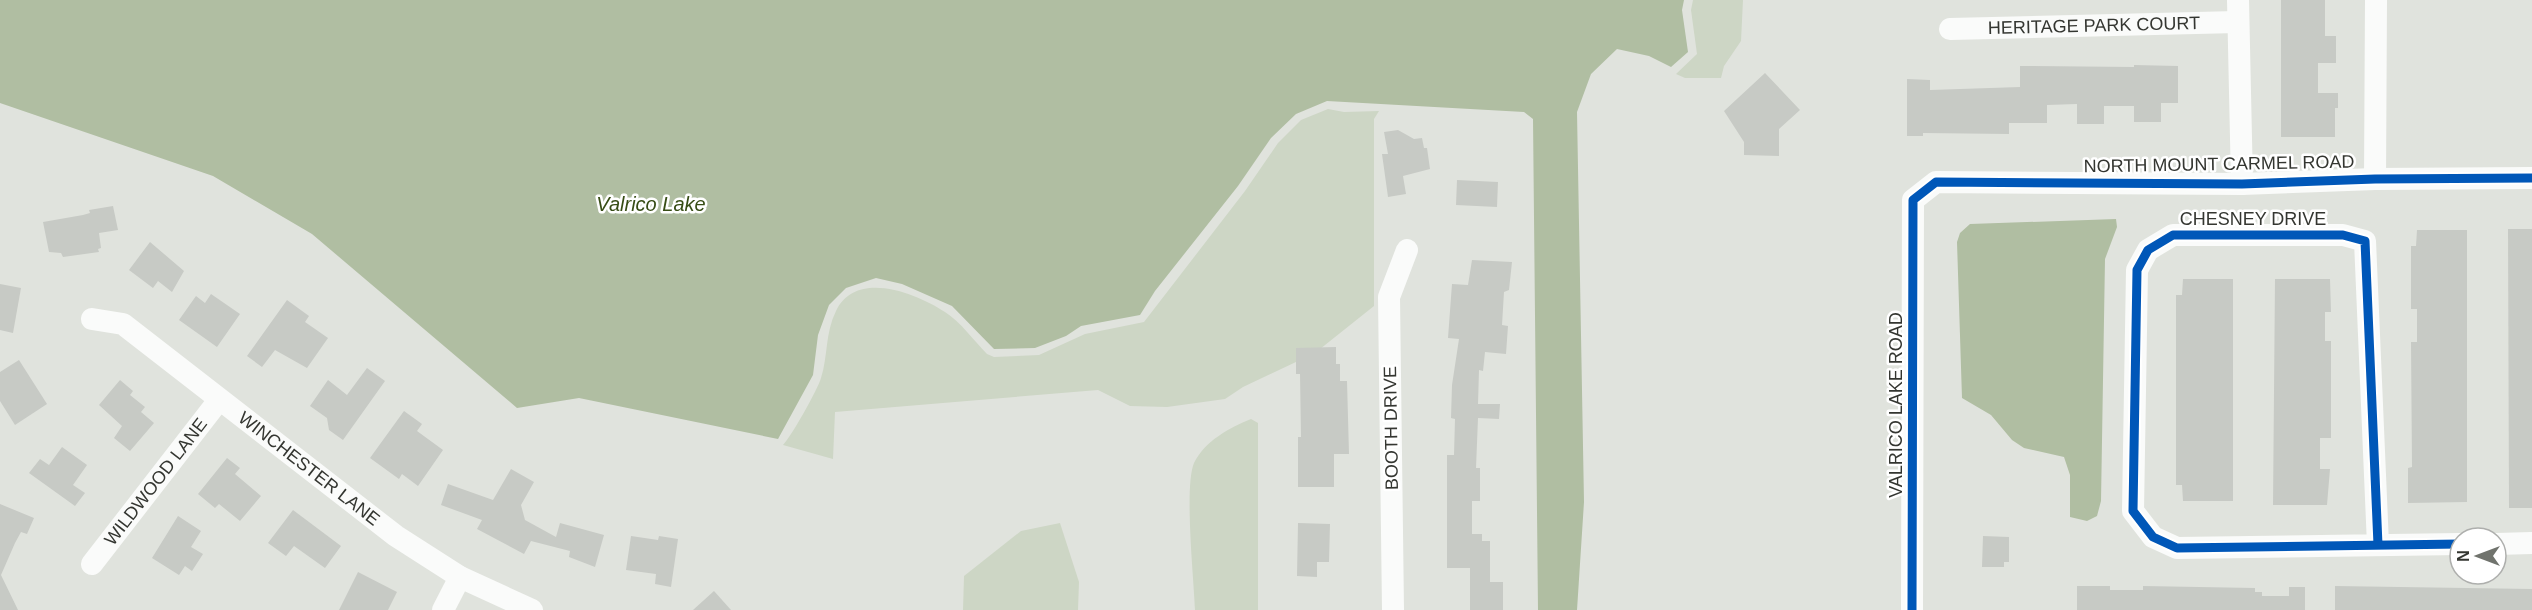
<svg xmlns="http://www.w3.org/2000/svg" width="2532" height="610" font-family="Arial,sans-serif">
<style>
.green{fill:#cdd6c5}
.water{fill:#b0bea2}
.building{fill:#c7cac5}
.lines{fill:none;stroke-linecap:round;stroke-linejoin:round}
.minor{stroke:#fafbfa;stroke-width:22}
.cycleway-casing{stroke:#fff;stroke-width:13}
.cycleway{stroke:#0057b8;stroke-width:9}
.labels{text-anchor:middle;stroke-width:5;stroke-linejoin:round;paint-order:stroke}
.street-label{font-size:18px;fill:#343631;stroke:#fff}
.water-label{font-size:20px;font-style:italic;fill:#374d15;stroke:#fff}
</style>
<rect width="100%" height="100%" fill="#e0e3dd"/>
<g class="green">
<path d="M1693,0H1743L1741,41L1724,66L1721,78H1685L1676,74L1697,54L1691,10Z"/>
<path d="M1328,109L1344,112L1379,111L1374,119V306L1315,353L1243,387L1225,399L1167,407L1130,406L1098,390L835,412L833,459L783,445C791,437 818,389 821,378C828,356 825,333 836,311C856,269 916,293 945,312C961,322 974,341 987,354L994,357L1039,355L1085,334L1144,322L1245,191L1278,143L1301,120Z"/>
<path d="M1251,419L1258,423V610H1195C1194,580 1184,487 1194,463C1205,441 1229,428 1251,419Z"/>
<path d="M1060,523L1079,582L1078,610H963L964,576L1021,531Z"/>
</g>
<g class="water">
<path d="M0,0H1684L1682,10L1688,52L1671,67L1649,56L1617,49L1591,74L1577,112L1584,502L1577,610H1538L1533,119L1524,112L1327,101L1296,114L1271,138L1238,186L1155,291L1140,315L1081,326L1066,336L1035,348L994,349L952,306L902,284L876,278L846,288L829,305L818,335L813,375L778,439L579,398L517,408L312,234L213,176L0,103Z"/>
<path d="M2116,219L2117,227L2105,259L2101,501L2097,516L2087,521L2070,517V475L2064,457L2024,448L2012,440L1991,415L1962,398L1957,242L1960,233L1970,224Z"/>
</g>
<g class="building">
<path d="M2281,0H2325V36H2336V63H2318V93H2338V108H2335V137H2281Z"/>
<path d="M2134,65L2178,66V103H2161V122H2134V106H2104V124H2077V104L2047,105V123H2009V134L1923,133V136H1907V79L1930,80V90L2020,87V66L2134,67Z"/>
<path d="M1765,73L1800,110L1779,129V156L1744,155V142L1724,111Z"/>
<path d="M1398,130L1414,139L1422,138L1424,148H1427L1430,169L1403,176L1406,194L1388,197L1382,154H1388L1384,132Z"/>
<path d="M1457,180L1498,182L1497,207L1456,205Z"/>
<path d="M113,206L118,230L99,233L101,248L98,249L99,252L63,257L61,253L49,252L43,222L83,215L90,213L89,210Z"/>
<path d="M2508,229H2532V508H2509Z"/>
<path d="M2417,230H2467V502L2408,503V468L2412,467L2411,342H2417V309H2411V246H2416Z"/>
<path d="M150,242L184,271L172,292L158,281L153,288L129,270Z"/>
<path d="M1472,260L1512,262L1509,290L1504,292L1502,325L1508,326L1506,354L1485,352L1483,371L1479,370L1478,404H1500L1499,419L1478,418L1476,468H1480V501H1472V534H1482V541H1490V582H1503V610H1470V568H1447V455H1454L1455,419L1451,418L1452,385L1459,339L1448,338L1452,284L1468,285Z"/>
<path d="M2183,279H2233V501H2183L2182,485H2176V295H2182Z"/>
<path d="M2275,279H2330L2331,312H2325V341H2331V438H2320V469H2330L2327,505H2273Z"/>
<path d="M0,284L21,288L13,333L0,330Z"/>
<path d="M211,294L240,314L217,347L179,320L196,296L205,303Z"/>
<path d="M287,300L309,316L305,322L328,338L307,368L275,350L262,367L247,356Z"/>
<path d="M1336,347V364H1340V381H1347L1349,454H1334V487H1298V437H1301L1300,374H1296V348Z"/>
<path d="M19,360L47,404L15,425L0,401V372Z"/>
<path d="M367,368L385,381L343,440L329,430L327,418L310,406L328,380L347,395Z"/>
<path d="M120,380L133,391L130,395L145,407L141,412L154,423L130,451L114,438L122,426L99,405Z"/>
<path d="M404,411L422,424L417,431L443,450L418,486L402,474L399,479L370,458Z"/>
<path d="M62,447L87,465L73,485L85,493L75,506L29,473L40,459L49,465Z"/>
<path d="M227,458L240,468L235,474L261,496L240,521L219,504L215,508L198,494Z"/>
<path d="M511,469L534,482L521,505L525,520L556,537L560,523L604,535L595,567L569,557L570,551L531,541L524,554L477,529L482,520L441,505L448,484L493,500Z"/>
<path d="M0,504L34,518L27,534L21,532L15,543L1,575L18,610H0Z"/>
<path d="M293,510L341,546L325,568L294,546L286,556L268,543Z"/>
<path d="M178,516L201,531L191,547L203,554L192,571L185,566L179,575L152,558Z"/>
<path d="M1298,523L1330,524L1329,562H1317V577L1297,576Z"/>
<path d="M631,536L658,540L659,536L678,539L671,587L655,584L656,574L626,570Z"/>
<path d="M1983,536L2009,537V562H2004V567H1982Z"/>
<path d="M358,572L397,592L388,610H339Z"/>
<path d="M2077,586H2110V590H2143V586L2255,588V592H2262V596H2289V587H2305V610H2077Z"/>
<path d="M2335,586L2532,589V610H2335Z"/>
<path d="M714,591L731,610H693Z"/>
</g>
<g class="lines">
<g class="minor">
<path d="M2238,0L2242,184"/>
<path id="s1" d="M1950,29L2237,22"/>
<path d="M2375,179L2376,0"/>
<path id="s2" d="M92,319L123,324L396,536L460,577L532,610"/>
<path d="M2496,544L2532,543"/>
<path d="M2378,545L2365,241L2343,235H2173L2148,250L2137,270L2133,511L2153,537L2177,548L2460,544"/>
<path id="s3" d="M92,564L219,400"/>
<path d="M443,610L460,577"/>
<path d="M1393,610L1389,297L1407,250"/>
<path d="M1912,610L1913,200L1936,182L2242,184L2375,179L2532,178"/>
</g>
<g class="cycleway-casing">
<g id="cycleway">
<path d="M2378,545L2365,241L2343,235H2173L2148,250L2137,270L2133,511L2153,537L2177,548L2460,544"/>
<path d="M1912,610L1913,200L1936,182L2242,184L2375,179L2532,178"/>
</g>
</g>
<use href="#cycleway" class="cycleway"/>
</g>
<g class="labels">
<g class="street-label">
<text dy="6" stroke="none"><textPath href="#s1" startOffset="144">HERITAGE PARK COURT</textPath></text>
<text transform="translate(2219 164) rotate(-1)" y="6">NORTH MOUNT CARMEL ROAD</text>
<text x="2253" y="225">CHESNEY DRIVE</text>
<text transform="translate(1896 405) rotate(-90)" y="6">VALRICO LAKE ROAD</text>
<text transform="translate(1391 428) rotate(-91)" y="6">BOOTH DRIVE</text>
<text dy="6" stroke="none"><textPath href="#s2" startOffset="267">WINCHESTER LANE</textPath></text>
<text dy="6" stroke="none"><textPath href="#s3" startOffset="104">WILDWOOD LANE</textPath></text>
</g>
<g class="water-label">
<text x="651" y="211">Valrico Lake</text>
</g>
</g>
<g transform="translate(2478 556) rotate(270)"><circle r="28" fill="#ffffff" stroke="#aeafad" stroke-width="1.5"/>
<path d="M0-4.5L10 22L0 15L-10 22Z" fill="#70736d"/>
<text y="-9" font-size="16" font-weight="bold" text-anchor="middle" fill="#343631">N</text>
</g>
</svg>
